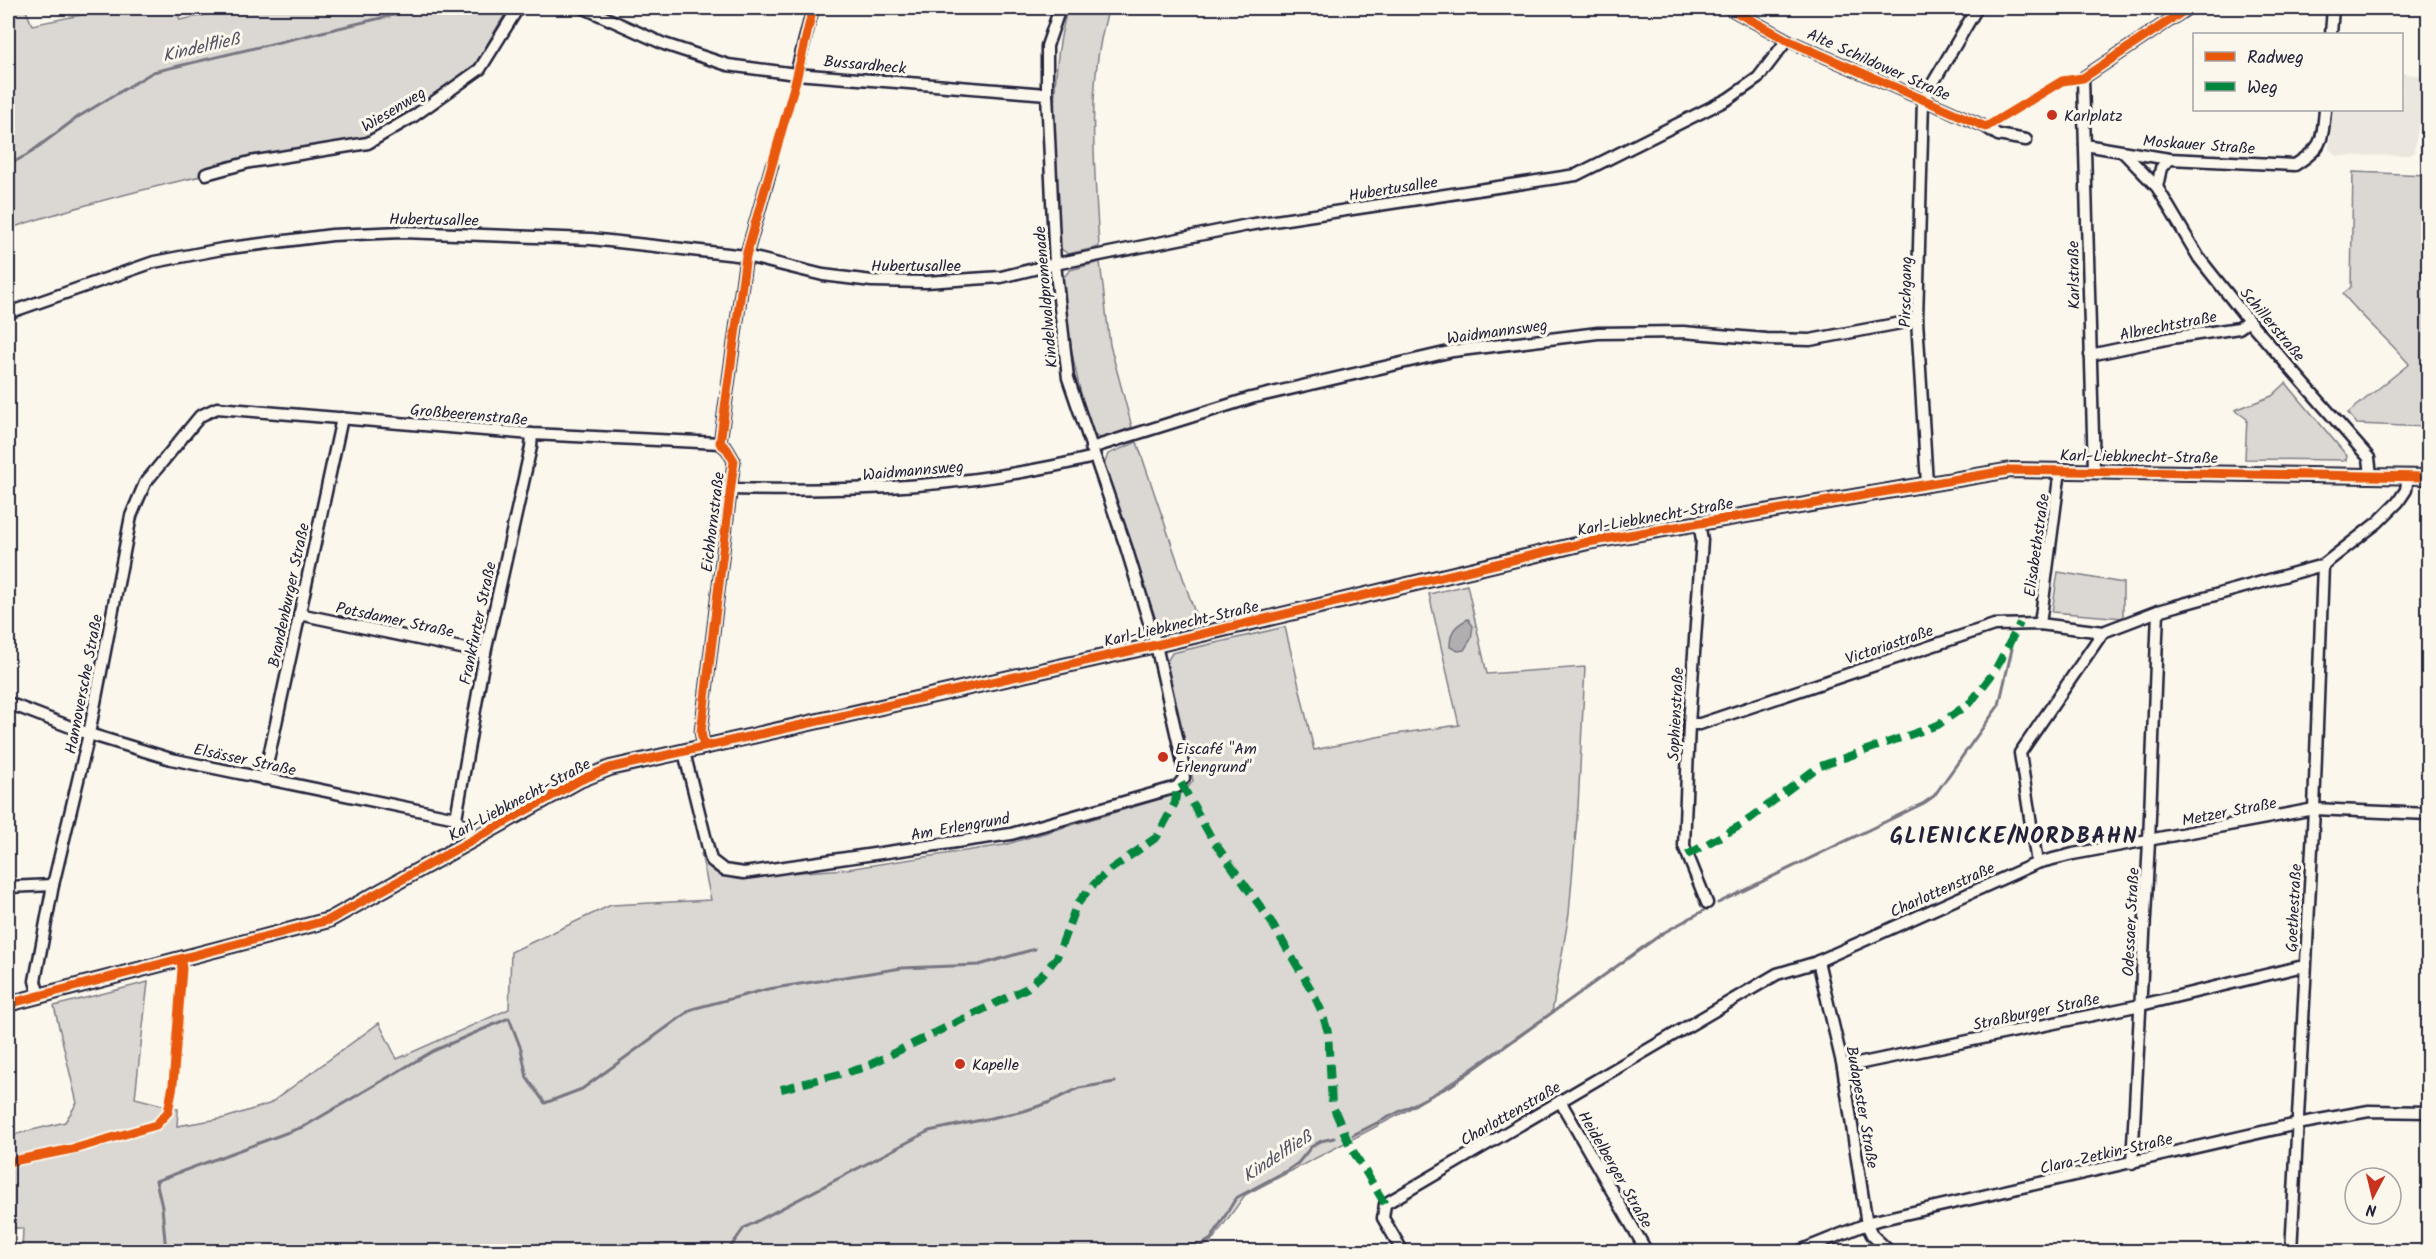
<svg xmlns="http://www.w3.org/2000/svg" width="2436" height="1259" font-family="Kalam,sans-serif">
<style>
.built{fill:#ebe7df}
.green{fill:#dbd8d3;stroke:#7e7d87;stroke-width:1.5}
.water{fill:#b1aeb0;stroke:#787681;stroke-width:1.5}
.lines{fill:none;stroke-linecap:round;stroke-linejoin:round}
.stream{stroke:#787681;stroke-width:3}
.minor-casing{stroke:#22223b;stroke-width:15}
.tertiary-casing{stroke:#22223b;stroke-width:18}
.minor{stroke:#fbf7ec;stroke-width:10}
.tertiary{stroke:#fbf7ec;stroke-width:14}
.quiet{stroke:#00873e;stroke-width:8;stroke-dasharray:15 8;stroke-linecap:butt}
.cycleway-casing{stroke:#fbf7ec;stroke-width:13}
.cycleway{stroke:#e8590c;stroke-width:9}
.poi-dot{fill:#c8321e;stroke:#fbf7ec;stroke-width:2}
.labels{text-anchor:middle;stroke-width:6;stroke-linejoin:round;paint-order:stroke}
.street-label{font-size:16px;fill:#22223b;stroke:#fbf7ec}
.poi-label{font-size:16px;fill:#22223b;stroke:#fbf7ec;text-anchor:start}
.water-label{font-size:18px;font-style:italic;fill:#545364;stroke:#fbf7ec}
.district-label{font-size:22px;font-weight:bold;letter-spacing:1.5px;fill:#22223b;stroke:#fbf7ec}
</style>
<rect width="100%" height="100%" fill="#fbf7ec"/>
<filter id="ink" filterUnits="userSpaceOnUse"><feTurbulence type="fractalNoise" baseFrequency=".0167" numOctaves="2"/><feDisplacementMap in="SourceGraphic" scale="12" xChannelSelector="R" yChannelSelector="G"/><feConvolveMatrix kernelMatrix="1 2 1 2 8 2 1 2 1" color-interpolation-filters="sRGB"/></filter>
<g filter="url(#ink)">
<path class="built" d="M2402,73L2427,77L2414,152L2410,155L2337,156L2329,149L2333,110H2402Z"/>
<g class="green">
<path d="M21,8H25L32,25L115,8H176L180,20L226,11L229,8H511L505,14L472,70L386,132L365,141C244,166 125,190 8,229V14Z"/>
<path d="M1068,8H1109C1085,84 1095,168 1099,247L1068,254L1060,248C1056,174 1046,78 1068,8Z"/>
<path d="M2353,172L2428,175V427L2357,424L2348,413L2409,364C2388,339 2363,319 2343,294L2351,287Z"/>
<path d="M1100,262L1110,345L1132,427L1103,439L1093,435C1076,384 1067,333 1062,279L1070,270Z"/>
<path d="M2286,383L2347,456L2346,460L2245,459L2247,419L2235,410L2272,396Z"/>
<path d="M1137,442L1197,619L1166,626L1156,620L1104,465L1108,454Z"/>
<path d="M2058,572L2123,583V618L2052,612Z"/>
<path d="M1467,585L1487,674L1585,667L1578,807L1569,914L1552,1012L1449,1084L1406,1111L1245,1195L1211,1242L1196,1251L22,1252L23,1228H8V1136L65,1122L77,1103L54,1006L148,982L135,1098L178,1109L177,1126L225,1118L269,1104L379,1023L397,1059L509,1009L511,952L611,905L711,900L701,853C707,866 714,875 729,877L847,869L1004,845L1184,792L1193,781L1166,663L1172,653L1285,627L1314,750L1382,736L1459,725L1429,594Z"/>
</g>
<path class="water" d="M1468,619L1473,626L1471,639L1464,650L1458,651L1450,647C1450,632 1454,626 1468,619Z"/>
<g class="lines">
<g class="stream">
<path d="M8,165L27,155L78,117L153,72L423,8"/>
<path d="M1718,903L1924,803L1934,796L1999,705L2012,649"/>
<path d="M1353,1135L1450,1086L1663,933L1703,911"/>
<path d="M166,1252L162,1207L156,1181L305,1126L433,1051L509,1018L521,1049L527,1078L545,1103L582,1089L692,1009L768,989L902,968L979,965L1035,949"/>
<path d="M727,1252L744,1228L929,1131L1024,1111L1048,1103L1079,1088L1115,1082"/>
<path d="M1133,1252L1161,1246L1198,1245"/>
<path d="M1190,1252L1211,1239L1236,1198L1288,1170L1298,1163L1311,1147L1321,1141L1334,1138"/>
</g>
<g class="minor-casing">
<g id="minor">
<path d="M584,8L664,44L728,65L796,74L1047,94"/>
<path d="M1729,8L1787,40L1986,127L1998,135L2026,140"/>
<path d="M2331,34L2333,8"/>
<path d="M796,74L813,8"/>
<path d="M2085,145L2169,159L2295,165C2323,147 2322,142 2325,110"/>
<path d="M2123,152L2157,187L2199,258L2249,321L2369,458L2371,475"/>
<path d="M206,174L250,162L368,143L414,116L480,69L518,8"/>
<path d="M2157,187L2161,168L2169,159"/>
<path d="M8,313L154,262L222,249L332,235L402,232L591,239L746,256L823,275L872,281L926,282L1001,277L1055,264L1248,225L1576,175L1728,99L1758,78L1787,40"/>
<path d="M2090,355L2171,338L2239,328L2249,321"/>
<path d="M1091,448L1251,398L1453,351L1598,333L1683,332L1766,339L1810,340L1917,320"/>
<path d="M2094,470L2083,78L2188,8"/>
<path d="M1927,484L1917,320L1923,100L1977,8"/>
<path d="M732,489C857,492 972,487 1094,457"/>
<path d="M1699,523L1702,540L1689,724L1684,846L1707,903"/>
<path d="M299,614L485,653"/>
<path d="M2040,624L2060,470"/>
<path d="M8,703L89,734L171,759L456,818L472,840"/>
<path d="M1689,724H1700L1994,625L2040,624L2103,632"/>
<path d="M704,747L701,732L734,461L727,449L720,443L746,256L772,165"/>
<path d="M684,752L711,860L724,870L744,873L1011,834L1177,787L1184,778L1182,759L1156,645L1126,547L1068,378L1055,264L1047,94V46L1060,8"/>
<path d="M264,779L342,418"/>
<path d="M456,818L485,653L531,447L532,434"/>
<path d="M2037,863L2073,854L2314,809L2428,814"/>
<path d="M8,887L53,885"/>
<path d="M1818,961L1843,1067L1867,1225L1872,1235L1890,1252"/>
<path d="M39,995L35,981L53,885L89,734L131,516L145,483L200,416L217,408L532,434L720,443"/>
<path d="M1843,1067L2141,1005L2299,967L2305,968"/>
<path d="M1560,1101L1647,1252"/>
<path d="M2132,1163L2149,841L2158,611"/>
<path d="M1403,1252L1383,1218L1385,1204L1777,974L1814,963L2037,863L2020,753L2103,632L2158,611L2323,565L2378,522L2398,502L2406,490L2408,476"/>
<path d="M1797,1252L1874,1221L2297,1124L2369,1111L2428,1112"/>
<path d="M2291,1252L2314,809L2323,565"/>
</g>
</g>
<g class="tertiary-casing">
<path id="tertiary" d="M8,1004L329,920L580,780L610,768L1156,645L1588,542L2011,470L2428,477"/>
</g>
<use href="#minor" class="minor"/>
<use href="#tertiary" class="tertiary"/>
<g class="quiet">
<path d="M1181,783L1212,839L1270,920L1312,991L1321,1010L1328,1032L1332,1104L1350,1146L1385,1204"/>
<path d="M1687,855L1743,824L1818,767L1938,725L1971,702L1994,672L2020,623"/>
<path d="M781,1089L863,1068L1027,988L1044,973L1057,957L1076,906L1089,889L1107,872L1157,837L1175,803L1177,787"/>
</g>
<g class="cycleway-casing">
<g id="cycleway">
<path d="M1729,8L1787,40L1986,127L2062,81L2083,78L2188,8"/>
<path d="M704,747L701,732L734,461L727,449L720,443L746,256L796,80L813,8"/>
<path d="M8,1004L329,920L580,780L610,768L1156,645L1588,542L2011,470L2428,477"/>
<path d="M8,1162L77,1148L156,1125L168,1112L173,1085L182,969L181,960"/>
</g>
</g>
<use href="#cycleway" class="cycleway"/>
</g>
</g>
<g class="poi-dot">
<circle cx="2052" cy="115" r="6"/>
<circle cx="1163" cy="757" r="6"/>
<circle cx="960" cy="1064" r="6"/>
</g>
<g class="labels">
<g class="street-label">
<text transform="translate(865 64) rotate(5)" y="6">Bussardheck</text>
<text transform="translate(1879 64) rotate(24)" y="6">Alte Schildower Straße</text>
<text transform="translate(393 109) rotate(-31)" y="6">Wiesenweg</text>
<text transform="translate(2199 144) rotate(4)" y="6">Moskauer Straße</text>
<text transform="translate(1393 188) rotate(-9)" y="6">Hubertusallee</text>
<text transform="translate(434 219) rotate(1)" y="6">Hubertusallee</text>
<text x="916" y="271">Hubertusallee</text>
<text transform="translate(2073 275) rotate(-91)" y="6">Karlstraße</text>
<text transform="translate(1905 292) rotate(-89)" y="6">Pirschgang</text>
<text transform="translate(1045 297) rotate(-95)" y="6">Kindelwaldpromenade</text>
<text transform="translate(2273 324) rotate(50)" y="6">Schillerstraße</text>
<text transform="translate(2168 325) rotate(-11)" y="6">Albrechtstraße</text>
<text transform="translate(1497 331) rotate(-8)" y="6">Waidmannsweg</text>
<text transform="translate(469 414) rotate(5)" y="6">Großbeerenstraße</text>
<text transform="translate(2139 456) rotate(1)" y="6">Karl-Liebknecht-Straße</text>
<text transform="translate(913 470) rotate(-5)" y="6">Waidmannsweg</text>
<text transform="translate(1655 516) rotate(-10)" y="6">Karl-Liebknecht-Straße</text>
<text transform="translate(712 522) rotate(-83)" y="6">Eichhornstraße</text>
<text transform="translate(2036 545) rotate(-82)" y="6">Elisabethstraße</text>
<text transform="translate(288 595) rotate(-78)" y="6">Brandenburger Straße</text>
<text transform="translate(395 619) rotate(12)" y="6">Potsdamer Straße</text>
<text transform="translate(477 623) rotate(-78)" y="6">Frankfurter Straße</text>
<text transform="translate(1181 623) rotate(-13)" y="6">Karl-Liebknecht-Straße</text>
<text transform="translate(1889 644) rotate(-19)" y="6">Victoriastraße</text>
<text transform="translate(83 684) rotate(-79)" y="6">Hannoversche Straße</text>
<text transform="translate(1675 714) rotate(-87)" y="6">Sophienstraße</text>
<text transform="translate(245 759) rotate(12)" y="6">Elsässer Straße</text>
<text transform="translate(519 799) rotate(-28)" y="6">Karl-Liebknecht-Straße</text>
<text transform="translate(2229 811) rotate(-11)" y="6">Metzer Straße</text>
<text transform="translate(960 826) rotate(-10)" y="6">Am Erlengrund</text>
<text transform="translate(1942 889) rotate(-24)" y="6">Charlottenstraße</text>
<text transform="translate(2293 908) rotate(-87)" y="6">Goethestraße</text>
<text transform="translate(2130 922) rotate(-87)" y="6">Odessaer Straße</text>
<text transform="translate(2036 1011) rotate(-12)" y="6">Straßburger Straße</text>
<text transform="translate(1863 1107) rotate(80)" y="6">Budapester Straße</text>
<text transform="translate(1510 1113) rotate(-30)" y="6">Charlottenstraße</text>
<text transform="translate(2106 1153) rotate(-13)" y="6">Clara-Zetkin-Straße</text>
<text transform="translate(1616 1169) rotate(60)" y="6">Heidelberger Straße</text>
</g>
<g class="poi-label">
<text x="2064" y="121">Karlplatz</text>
<text x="1175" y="754">Eiscafé "Am<tspan x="1175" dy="18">Erlengrund"</tspan></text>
<text x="972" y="1070">Kapelle</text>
</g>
<g class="water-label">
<text transform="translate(201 47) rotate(-13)" y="6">Kindelfließ</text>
<text transform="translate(1277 1156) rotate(-33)" y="6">Kindelfließ</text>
</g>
<g class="district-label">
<text x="2014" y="843">GLIENICKE/NORDBAHN</text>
</g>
</g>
<rect width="2436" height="1259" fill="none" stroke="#fbf7ec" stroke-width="30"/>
<rect x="15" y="15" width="2406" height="1229" fill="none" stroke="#22223b" stroke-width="2" filter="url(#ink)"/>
<rect x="2193" y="33" width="210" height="78" fill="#fbf7ec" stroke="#a4a2a5" stroke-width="1.5"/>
<rect x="2205" y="52" width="30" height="9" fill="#e8590c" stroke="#a4a2a5" stroke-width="1.5"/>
<text x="2247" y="63" font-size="18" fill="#22223b">Radweg</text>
<rect x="2205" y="82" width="30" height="9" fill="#00873e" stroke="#a4a2a5" stroke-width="1.5"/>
<text x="2247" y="93" font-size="18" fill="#22223b">Weg</text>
<g transform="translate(2373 1196) rotate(187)"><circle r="28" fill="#fbf7ec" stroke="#a4a2a5" stroke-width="1.5"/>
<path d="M0-4.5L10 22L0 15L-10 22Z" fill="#c8321e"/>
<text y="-9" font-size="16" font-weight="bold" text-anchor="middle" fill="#22223b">N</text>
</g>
</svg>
